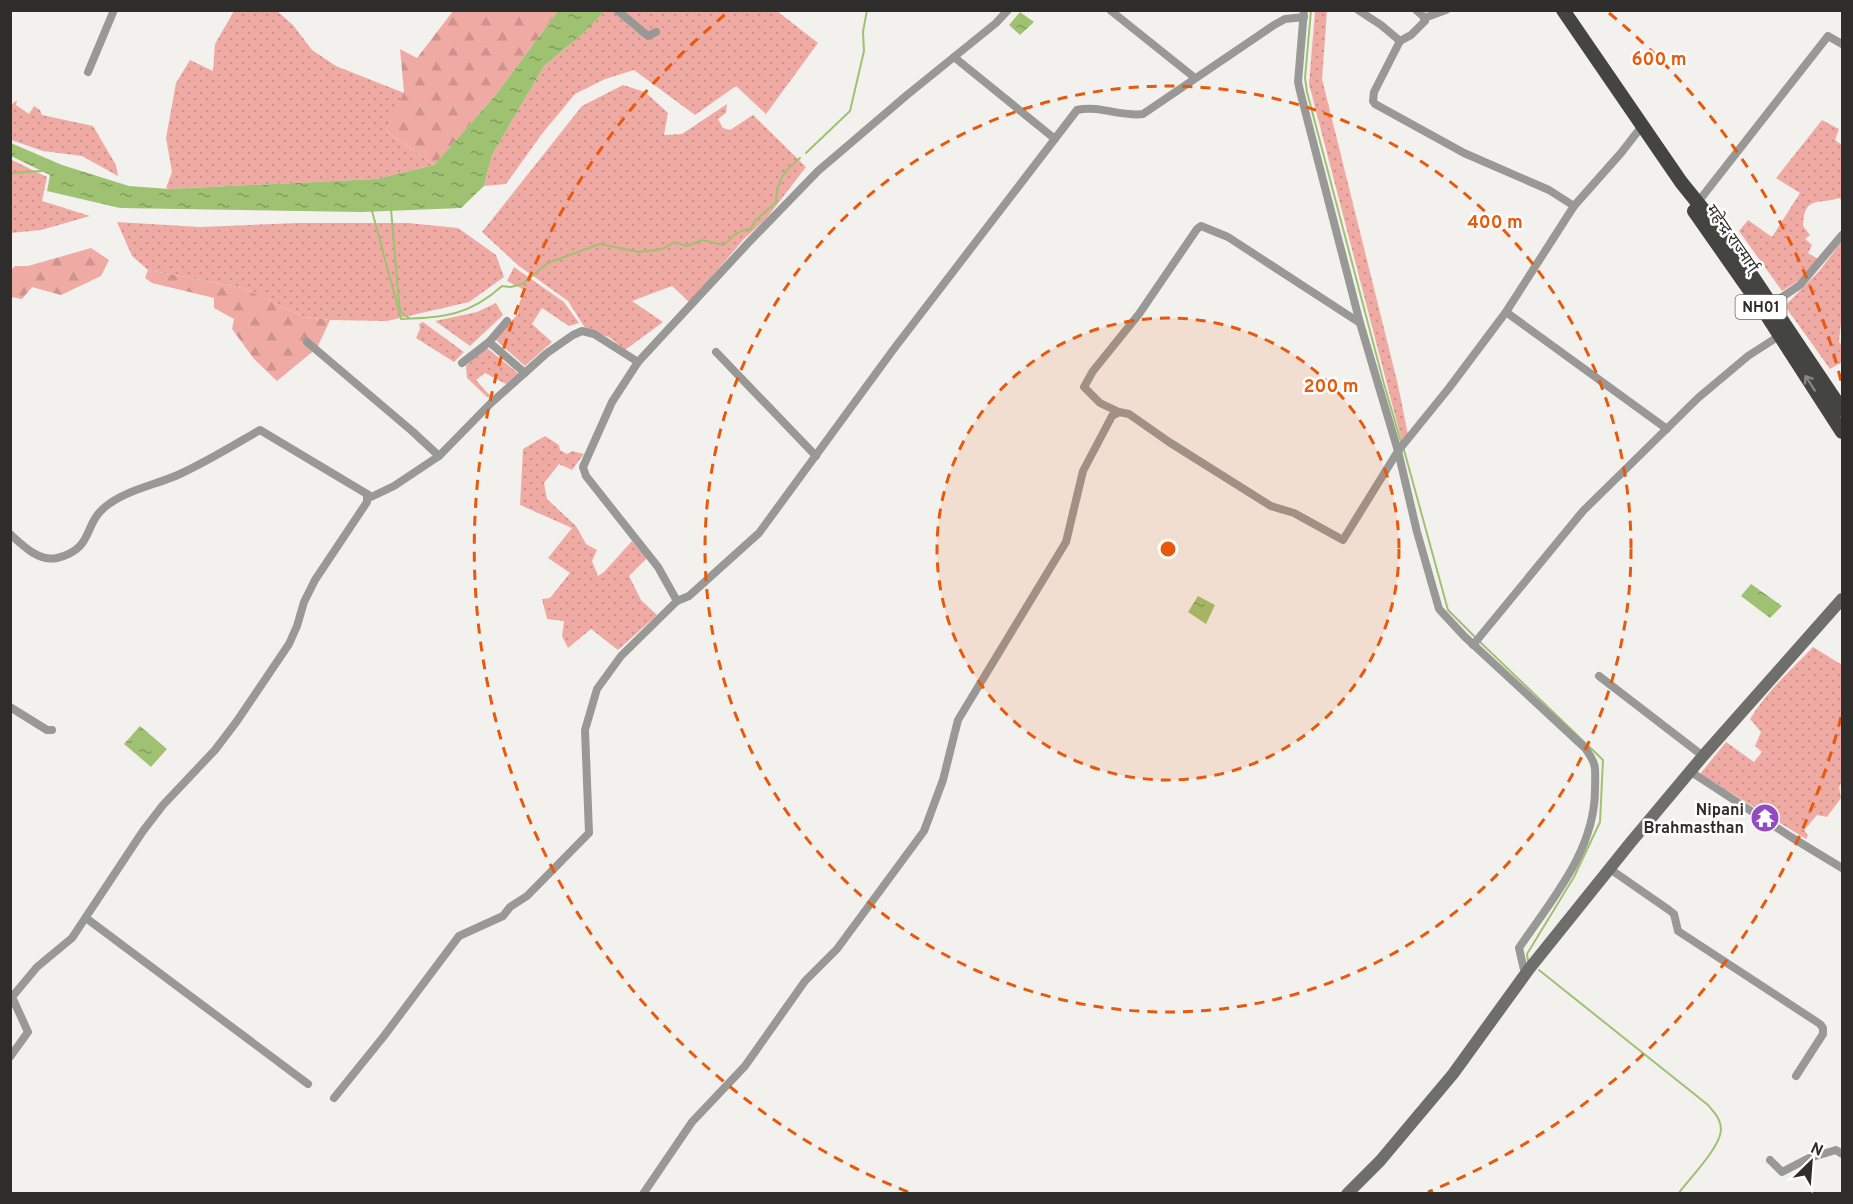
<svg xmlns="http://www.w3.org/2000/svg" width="1853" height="1204" font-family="Overpass,'Noto Sans Devanagari',sans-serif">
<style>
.grass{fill:url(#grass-dots)}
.forest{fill:url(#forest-firs)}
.water{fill:url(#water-ripples)}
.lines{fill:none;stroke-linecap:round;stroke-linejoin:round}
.stream{stroke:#9ec271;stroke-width:2}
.minor{stroke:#989896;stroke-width:8}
.secondary{stroke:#6e6e6b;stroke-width:12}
.trunk{stroke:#444441;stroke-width:14}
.oneway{stroke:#858584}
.ring{fill:none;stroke:#e8590c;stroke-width:3;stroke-dasharray:10 8}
.labels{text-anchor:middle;stroke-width:5;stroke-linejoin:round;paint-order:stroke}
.shield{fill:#fff;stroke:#6d6c6b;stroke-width:1.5}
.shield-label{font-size:15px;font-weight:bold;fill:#2e2d2b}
.street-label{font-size:16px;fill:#2e2d2b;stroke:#fff}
.poi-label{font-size:16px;font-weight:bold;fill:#2e2d2b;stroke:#fff;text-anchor:end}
.centre{fill:#e8590c;stroke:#fff;stroke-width:3}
.ring-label{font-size:18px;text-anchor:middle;font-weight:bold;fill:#e8590c;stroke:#fff;stroke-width:5;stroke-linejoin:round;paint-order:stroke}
</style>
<defs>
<pattern id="grass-dots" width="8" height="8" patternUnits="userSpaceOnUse" patternTransform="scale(1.5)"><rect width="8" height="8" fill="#efaba3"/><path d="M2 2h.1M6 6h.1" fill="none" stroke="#cd938c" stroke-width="1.8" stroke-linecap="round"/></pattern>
<pattern id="forest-firs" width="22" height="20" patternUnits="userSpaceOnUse" patternTransform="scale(1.5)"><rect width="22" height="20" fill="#efaba3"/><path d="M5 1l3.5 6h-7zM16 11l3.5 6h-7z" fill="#cd938c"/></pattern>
<pattern id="water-ripples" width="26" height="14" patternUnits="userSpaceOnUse" patternTransform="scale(1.5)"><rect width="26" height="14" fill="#9ec271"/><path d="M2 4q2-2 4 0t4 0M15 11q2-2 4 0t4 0" fill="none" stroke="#819e5d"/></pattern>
</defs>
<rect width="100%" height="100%" fill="#f3f1ed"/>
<g class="grass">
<path d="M234,11H277L293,25L312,50L336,66L404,93L386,131L434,165L376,179L169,189L166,188L172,172L166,138L176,83L190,60L213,71L215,44Z"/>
<path d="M605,11H777L818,43L766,114L736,86L695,115L634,70L605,79L575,94L541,135L506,184L484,186L492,155L544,66L584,33Z"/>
<path d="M1315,11H1327L1322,79L1398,385L1408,435L1402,442L1309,84Z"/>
<path d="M623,85L645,92L668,113L664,135L682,134L727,104L726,113L718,119L723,128L730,130L753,115L806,167L766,219L743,240L690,303L672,286L632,301L663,322L625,350L609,337L587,331L568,301L519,266L482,232L582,106Z"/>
<path d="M17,100L16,105L29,114L34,106L40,110L42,115L93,126L116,165L118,176L82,156L43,151L11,140V105Z"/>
<path d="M1822,120L1839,129L1835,140L1842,145V200L1839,198C1818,205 1804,195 1803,226L1810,235L1805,239L1812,245L1808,253L1820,260L1808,275L1782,291L1739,231L1748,220L1772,237L1800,193L1776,178Z"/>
<path d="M10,159L47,177L42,201L90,216L41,230L11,233Z"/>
<path d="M117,222L200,227L298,223H408L458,228L496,255L504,277L469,302L387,321L330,320L304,317L243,288L148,270L132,256Z"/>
<path d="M1842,241V321L1841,322L1839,342L1842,345V362L1830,369L1785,306L1820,270Z"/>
<path d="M514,267L564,302L579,323L569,326L542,308L532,324L552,342L525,366L495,339L518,314L520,301L526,291L507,281Z"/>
<path d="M496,303L503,315L470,346L435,321L477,312Z"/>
<path d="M423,322L464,352L454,362L416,338L420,329L419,324Z"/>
<path d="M486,347L519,374L506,384L485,373L476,380L492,398L487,397L467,378L466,366Z"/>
<path d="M545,436L559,445L560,450L567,454L572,451L584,454L572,470L559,464L544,483L547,499L576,526L586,544L597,550L592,561L598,576L604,572L632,541L647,558L629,576L641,600L657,615L618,650L591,629L568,648L562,636L564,621L547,619L542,599L550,598L570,573L548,558L572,528L520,505L523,449Z"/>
<path d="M1813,647L1842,665V782L1839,787L1841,798L1827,817L1817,815L1804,830L1808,835L1806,839L1700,774L1726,742L1754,762L1762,752L1755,746L1761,732L1750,719C1766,692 1791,670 1813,647Z"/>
</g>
<g class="forest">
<path d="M453,11H558L494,97L434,165L386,131L404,92L400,49L417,58Z"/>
<path d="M91,248L109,260L101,276L61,295L32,287L22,299L11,297V270L15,266H28Z"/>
<path d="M148,270L243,288L304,317L330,320L317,348L277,381L254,359L232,329L234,319L214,308V298L152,283L145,278Z"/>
</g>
<g class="water">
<path d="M558,11H605L584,33L544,66L492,155L484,186L461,208L362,212L120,208L47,191L50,175L11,156V143L62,165L129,186L169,189L376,179L434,165L494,97Z"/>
<path d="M1020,12L1034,22L1020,35L1009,25Z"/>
<path d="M1751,584L1782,606L1770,618L1741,596Z"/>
<path d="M1198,596L1215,605L1206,624L1188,612Z"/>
<path d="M140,726L167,749L151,767L124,744Z"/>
</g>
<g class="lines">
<g class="stream">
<path d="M1311,10L1305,78L1307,92L1384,384L1401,442"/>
<path d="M806,153L850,111L864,51L863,32L867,10"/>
<path d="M10,173L42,171"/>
<path d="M391,209L399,304L401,312L409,318"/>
<path d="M372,211L401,319C444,317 469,316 502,286L511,287L522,284L548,263L600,244L639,252L663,249L674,242L687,246L702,240L724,245C733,236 738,230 751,229L755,221L776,202C778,179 782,173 800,158"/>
<path d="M1404,450L1448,610L1475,637"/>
<path d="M1479,641L1603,760L1600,822L1574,877L1527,954L1528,961"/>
<path d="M1539,970L1708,1105C1714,1112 1721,1119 1721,1130C1720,1148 1689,1179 1678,1194"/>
</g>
<g class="minor">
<path d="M617,10L648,36L656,32"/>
<path d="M1110,10L1195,78"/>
<path d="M1304,10L1298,82L1301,95L1360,323L1398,451L1417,532L1439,609L1464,636L1585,748C1598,766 1595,768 1595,791C1594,852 1552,899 1519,948L1525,974"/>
<path d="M1358,10L1381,25L1400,41"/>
<path d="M1416,10L1423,16L1425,21L1411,35L1400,41L1374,92L1373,101L1375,104L1464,153L1549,190L1574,206"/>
<path d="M1424,18L1446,10"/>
<path d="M954,57L1055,139"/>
<path d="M88,72L114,10"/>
<path d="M1698,202L1828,36L1842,44"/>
<path d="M1772,304L1800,285L1842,235"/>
<path d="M1506,312L1667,429"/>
<path d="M307,342L412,431L439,456"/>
<path d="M489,342L507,321"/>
<path d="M716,352L816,456"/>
<path d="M462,363L489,342L525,373"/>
<path d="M1119,412L1100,403L1084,387L1093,371L1139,314L1197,229L1201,226L1228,237L1360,323"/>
<path d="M10,534C23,546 39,562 57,558C94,549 83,525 105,507C125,490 156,485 180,474C208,461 234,445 260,430L367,494"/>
<path d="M677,601L658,567L586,476L583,467L612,402L638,362L750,241L818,171L907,95L996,23L1008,10"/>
<path d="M1473,645L1583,511L1698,398L1748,356L1779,336"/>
<path d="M1599,676L1703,756"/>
<path d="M10,707L47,730H52"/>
<path d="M1691,772L1791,837L1842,868"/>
<path d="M1610,869L1669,910L1674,914L1678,931L1820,1024L1823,1028V1034L1796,1076"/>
<path d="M86,918L308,1084"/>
<path d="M10,1057L28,1032L12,997L37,967L72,938L143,831L163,805L215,750L237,721L289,644L297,626L304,602L315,580L367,502V494L371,497L394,486L439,456L491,403L547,353L573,335L582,331L594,334L638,362"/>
<path d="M334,1098L384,1036L459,936L503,916L510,907L527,896L589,833L585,730L597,689L621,656L677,601L689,596L759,533L893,350L1077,110C1099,105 1121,117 1143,114L1274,25L1285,19L1304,17"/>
<path d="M1770,1160L1782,1172L1809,1158L1836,1150L1842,1154"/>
<path d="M643,1194L692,1122L745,1066L805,981L837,949L924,831L943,780L958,720L1066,542L1083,471L1112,416L1119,412L1129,414L1169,442L1271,506L1294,513L1343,540L1398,451L1449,388L1506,312L1574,206L1621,153L1642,126"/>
</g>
<path class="secondary" d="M1347,1194L1380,1161L1453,1074L1529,969L1631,842L1703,756L1842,599"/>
<g class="trunk">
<path d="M1563,10L1681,182L1730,243L1842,410"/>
<path d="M1694,211L1764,311L1842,432"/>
</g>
</g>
<defs><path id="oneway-shaft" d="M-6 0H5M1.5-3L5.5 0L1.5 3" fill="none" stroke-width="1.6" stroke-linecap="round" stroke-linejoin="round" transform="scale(1.5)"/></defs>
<use class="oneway" href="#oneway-shaft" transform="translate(1810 383) rotate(-123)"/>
<circle cx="1168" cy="549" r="231" fill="#e8590c" fill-opacity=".12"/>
<g class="ring">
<circle cx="1168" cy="549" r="231"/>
<circle cx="1168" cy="549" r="463"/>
<path d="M1841 717A694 694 0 0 1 1428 1192M908 1192A694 694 0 0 1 727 13M1609 13A694 694 0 0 1 1841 381"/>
</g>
<defs>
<g id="temple-disc" transform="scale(1.5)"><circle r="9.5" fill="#924cbf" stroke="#fff"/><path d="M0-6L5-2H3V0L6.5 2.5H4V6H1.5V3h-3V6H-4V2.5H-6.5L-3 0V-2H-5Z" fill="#fff"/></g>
</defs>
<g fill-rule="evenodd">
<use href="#temple-disc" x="1765" y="818"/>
</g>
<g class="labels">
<rect class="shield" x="1735.5" y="295" width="51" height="24" rx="4.5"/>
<g class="shield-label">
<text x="1761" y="312">NH01</text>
</g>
<g class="street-label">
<text transform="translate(1733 238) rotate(55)" y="6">महेन्द्र राज्मार्ग्</text>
</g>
<g class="poi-label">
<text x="1744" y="815">Nipani<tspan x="1744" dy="18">Brahmasthan</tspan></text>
</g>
</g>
<circle cx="1168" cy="549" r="9" class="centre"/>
<g class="ring-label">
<text x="1659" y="65">600 m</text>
<text x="1495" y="228">400 m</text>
<text x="1331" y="392">200 m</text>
</g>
<rect width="1853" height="1204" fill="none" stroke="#2e2d2b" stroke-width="24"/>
<g transform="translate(1811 1162) rotate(25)" stroke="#ffffff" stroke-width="4.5" paint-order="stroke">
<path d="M0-4.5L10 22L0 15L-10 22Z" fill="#2e2d2b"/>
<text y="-9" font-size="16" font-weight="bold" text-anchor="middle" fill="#2e2d2b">N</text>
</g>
</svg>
